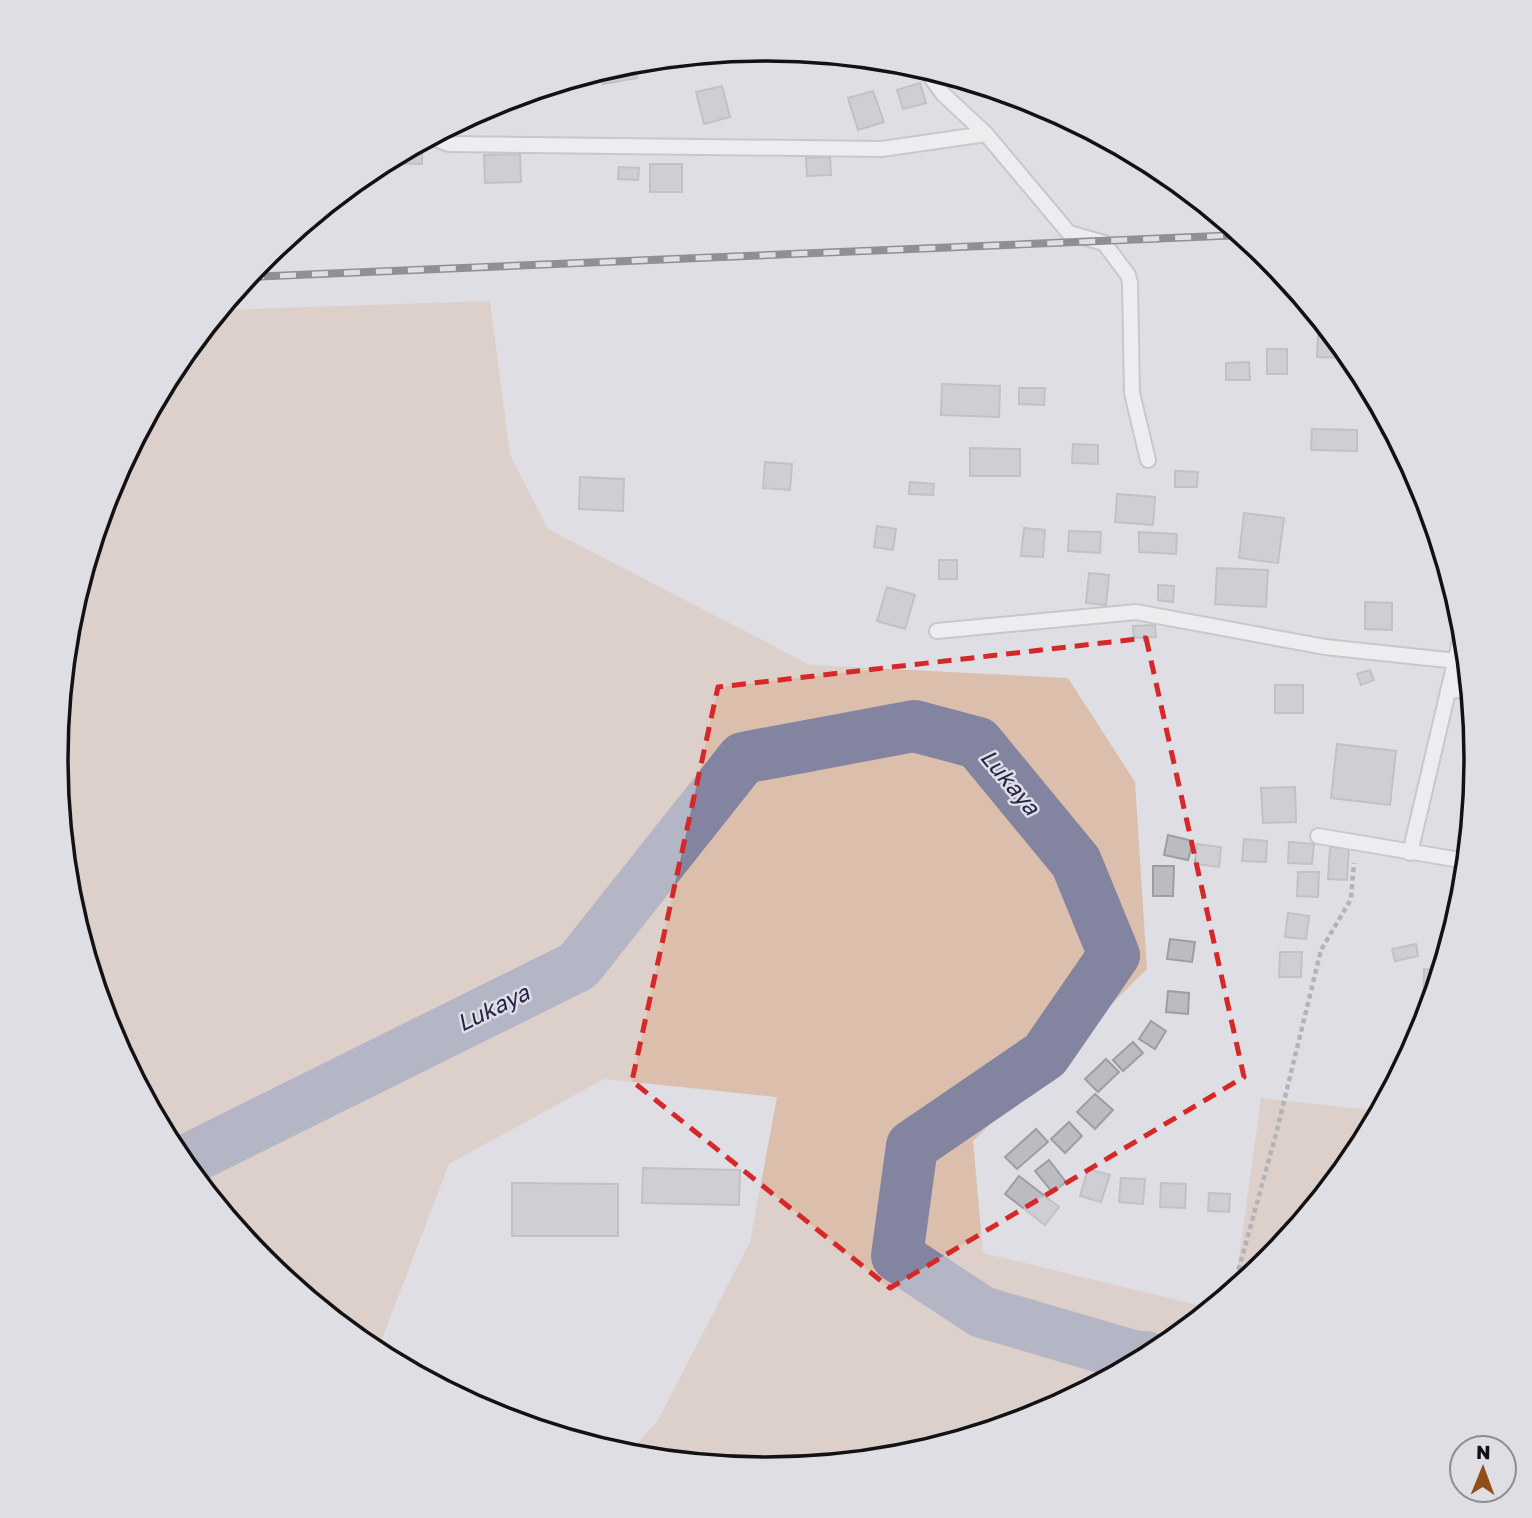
<svg xmlns="http://www.w3.org/2000/svg" width="1532" height="1518" font-family="'Golos Text',sans-serif">
<style>
.green{fill:#dbbfac}
.lines{fill:none;stroke-linecap:round;stroke-linejoin:round}
.river{stroke:#8284a0;stroke-width:52}
.building{fill:#bbbbc1;stroke:#9d9ea3;stroke-width:2}
.lane-casing{stroke:#ababb0;stroke-width:18}
.path{stroke:#808084;stroke-width:4.5;stroke-dasharray:5 3.5;stroke-linecap:butt}
.lane{stroke:#fff;stroke-width:14}
.rail-casing{stroke:#313133;stroke-width:8}
.rail{stroke:#dedee4;stroke-width:5;stroke-dasharray:16;stroke-linecap:butt}
.marked{fill:none;stroke:#d62828;stroke-width:5;stroke-dasharray:14 9;stroke-linejoin:round}
.labels{text-anchor:middle;stroke-width:5;stroke-linejoin:round;paint-order:stroke}
.water-label{font-size:23px;font-style:italic;fill:#25234b;stroke:#dedee4}
.rim{fill:none;stroke:#121214;stroke-width:3.5}
</style>
<rect width="100%" height="100%" fill="#dedee4"/>
<g class="green">
<path d="M490,301L510,455L548,529L810,665L1068,678L1135,782L1147,969L973,1141L983,1253L1210,1308L1160,1350L1037,1415L904,1455L766,1469L627,1455L658,1420L750,1242L777,1097L604,1079L449,1164L377,1352L264,1261L175,1153L110,1030L70,897L56,759L70,620L110,487L176,364L220,310Z"/>
<path d="M1261,1098L1379,1111C1344,1177 1293,1241 1235,1288Z"/>
</g>
<g class="lines">
<path class="river" d="M183,1162L578,966L743,758L914,726L978,743L1076,862L1114,955L1045,1055L912,1146L897,1256L982,1312L1136,1357H1146"/>
</g>
<g class="building">
<path d="M634,62L637,78L603,84L601,71Z"/>
<path d="M920,83L926,103L903,109L897,90Z"/>
<path d="M722,86L730,117L704,124L696,92Z"/>
<path d="M873,91L884,122L858,130L848,98Z"/>
<path d="M415,145L422,146V164L383,163Z"/>
<path d="M520,154L521,182L485,183L484,155Z"/>
<path d="M830,157L831,175L807,176L806,158Z"/>
<rect x="650" y="164" width="32" height="28"/>
<path d="M619,167L639,168L638,180L618,179Z"/>
<path d="M1318,336L1333,337L1343,348L1342,358L1317,357Z"/>
<rect x="1267" y="349" width="20" height="25"/>
<path d="M1249,362L1250,380H1226V363Z"/>
<path d="M942,384L1000,386L999,417L941,415Z"/>
<path d="M1019,388H1045L1044,405L1019,404Z"/>
<path d="M1380,410L1393,433L1382,434Z"/>
<path d="M1312,429L1357,430V451L1311,450Z"/>
<path d="M1073,444L1098,445V464L1072,463Z"/>
<path d="M970,448L1020,449V476H970Z"/>
<path d="M765,462L792,464L790,490L763,488Z"/>
<path d="M1175,471L1198,472L1197,487H1175Z"/>
<path d="M580,477L624,479L623,511L579,509Z"/>
<path d="M910,482L934,484L933,495L909,494Z"/>
<path d="M1117,494L1155,497L1153,525L1115,522Z"/>
<path d="M1244,513L1284,518L1278,563L1239,558Z"/>
<path d="M877,526L896,529L893,550L874,547Z"/>
<path d="M1024,528L1045,530L1043,557L1021,556Z"/>
<path d="M1069,531L1101,532L1100,553L1068,551Z"/>
<path d="M1139,532L1177,534L1176,554L1139,552Z"/>
<rect x="939" y="560" width="18" height="19"/>
<path d="M1217,568L1268,570L1266,607L1215,604Z"/>
<path d="M1089,573L1109,575L1106,605L1086,603Z"/>
<path d="M1158,585L1174,586L1173,602L1158,600Z"/>
<path d="M887,587L915,595L905,629L877,621Z"/>
<path d="M1365,602L1392,603V630L1365,629Z"/>
<path d="M1155,625L1156,637L1134,638L1133,626Z"/>
<path d="M1370,670L1374,680L1361,685L1357,674Z"/>
<rect x="1275" y="685" width="28" height="28"/>
<path d="M1337,744L1396,751L1390,805L1331,798Z"/>
<path d="M1295,787L1296,822L1263,823L1261,788Z"/>
<path d="M1168,835L1193,841L1188,860L1164,855Z"/>
<path d="M1244,839L1267,841L1266,862L1242,861Z"/>
<path d="M1289,842L1314,844L1312,864L1288,863Z"/>
<path d="M1197,844L1221,847L1219,867L1195,864Z"/>
<path d="M1330,847L1349,848L1347,880L1328,879Z"/>
<path d="M1153,866H1174L1173,896H1153Z"/>
<path d="M1298,872H1319L1318,897L1297,896Z"/>
<path d="M1288,913L1309,916L1306,939L1285,937Z"/>
<path d="M1170,939L1195,942L1192,962L1167,959Z"/>
<path d="M1416,944L1418,956L1395,961L1392,949Z"/>
<path d="M1280,952H1302L1301,977H1279Z"/>
<path d="M1424,969L1440,970L1428,1011H1423Z"/>
<path d="M1168,991L1189,993L1188,1014L1166,1012Z"/>
<path d="M1151,1021L1166,1031L1155,1049L1139,1039Z"/>
<path d="M1133,1042L1143,1053L1123,1071L1113,1060Z"/>
<path d="M1106,1059L1119,1072L1098,1092L1085,1079Z"/>
<path d="M1095,1094L1113,1110L1095,1129L1077,1112Z"/>
<path d="M1069,1122L1082,1136L1065,1153L1051,1139Z"/>
<path d="M1036,1129L1048,1142L1017,1169L1005,1157Z"/>
<path d="M1049,1160L1066,1182L1053,1193L1035,1171Z"/>
<path d="M643,1168L740,1170L739,1205L642,1203Z"/>
<path d="M1088,1169L1110,1175L1101,1202L1080,1196Z"/>
<path d="M1019,1176L1059,1207L1045,1225L1005,1194Z"/>
<path d="M1121,1178L1145,1179L1143,1204L1119,1202Z"/>
<path d="M512,1183L618,1184V1236H512Z"/>
<path d="M1161,1183L1186,1184L1185,1208L1160,1207Z"/>
<path d="M1209,1193L1230,1194L1229,1212L1208,1211Z"/>
</g>
<g class="lines">
<g class="lane-casing">
<g id="lane">
<path d="M830,55L925,69L943,94L986,134L1069,233L1104,243L1128,275L1130,283L1132,393L1148,460"/>
<path d="M430,137L449,144L882,149L986,134"/>
<path d="M937,631L1136,612L1325,647L1457,661"/>
<path d="M1448,690L1469,691"/>
<path d="M1318,836L1466,861"/>
<path d="M1410,853L1463,628"/>
</g>
</g>
<path class="path" d="M1243,1282L1236,1279L1276,1134L1321,950L1351,899L1354,863"/>
<use href="#lane" class="lane"/>
<g class="rail-casing">
<path id="rail" d="M248,277L1242,235"/>
</g>
<use href="#rail" class="rail"/>
</g>
<path d="M0 0H1532V1518H0ZM1146,638L1244,1077L890,1288L632,1081L718,687Z" fill="#dedee4" fill-opacity=".55" fill-rule="evenodd"/>
<path class="marked" d="M1146,638L1244,1077L890,1288L632,1081L718,687Z"/>
<g class="labels">
<g class="water-label">
<text transform="translate(1010 782) rotate(50)" y="8">Lukaya</text>
<text transform="translate(493 1008) rotate(-26)" y="8">Lukaya</text>
</g>
</g>
<path d="M0 0H1532V1518H0ZM68 759a698 698 0 1 1 1396 0a698 698 0 1 1-1396 0Z" fill="#dedee4" fill-rule="evenodd"/>
<path class="rim" d="M68 759a698 698 0 1 1 1396 0a698 698 0 1 1-1396 0Z"/>
<g transform="translate(1483 1469) rotate(1)"><circle r="33" fill="#dedee4" stroke="#8c8c91" stroke-width="2"/>
<path d="M0-5L12 26L0 18L-12 26Z" fill="#8f4f19"/>
<text y="-10" font-size="19" font-weight="bold" text-anchor="middle" fill="#121214">N</text>
</g>
</svg>
